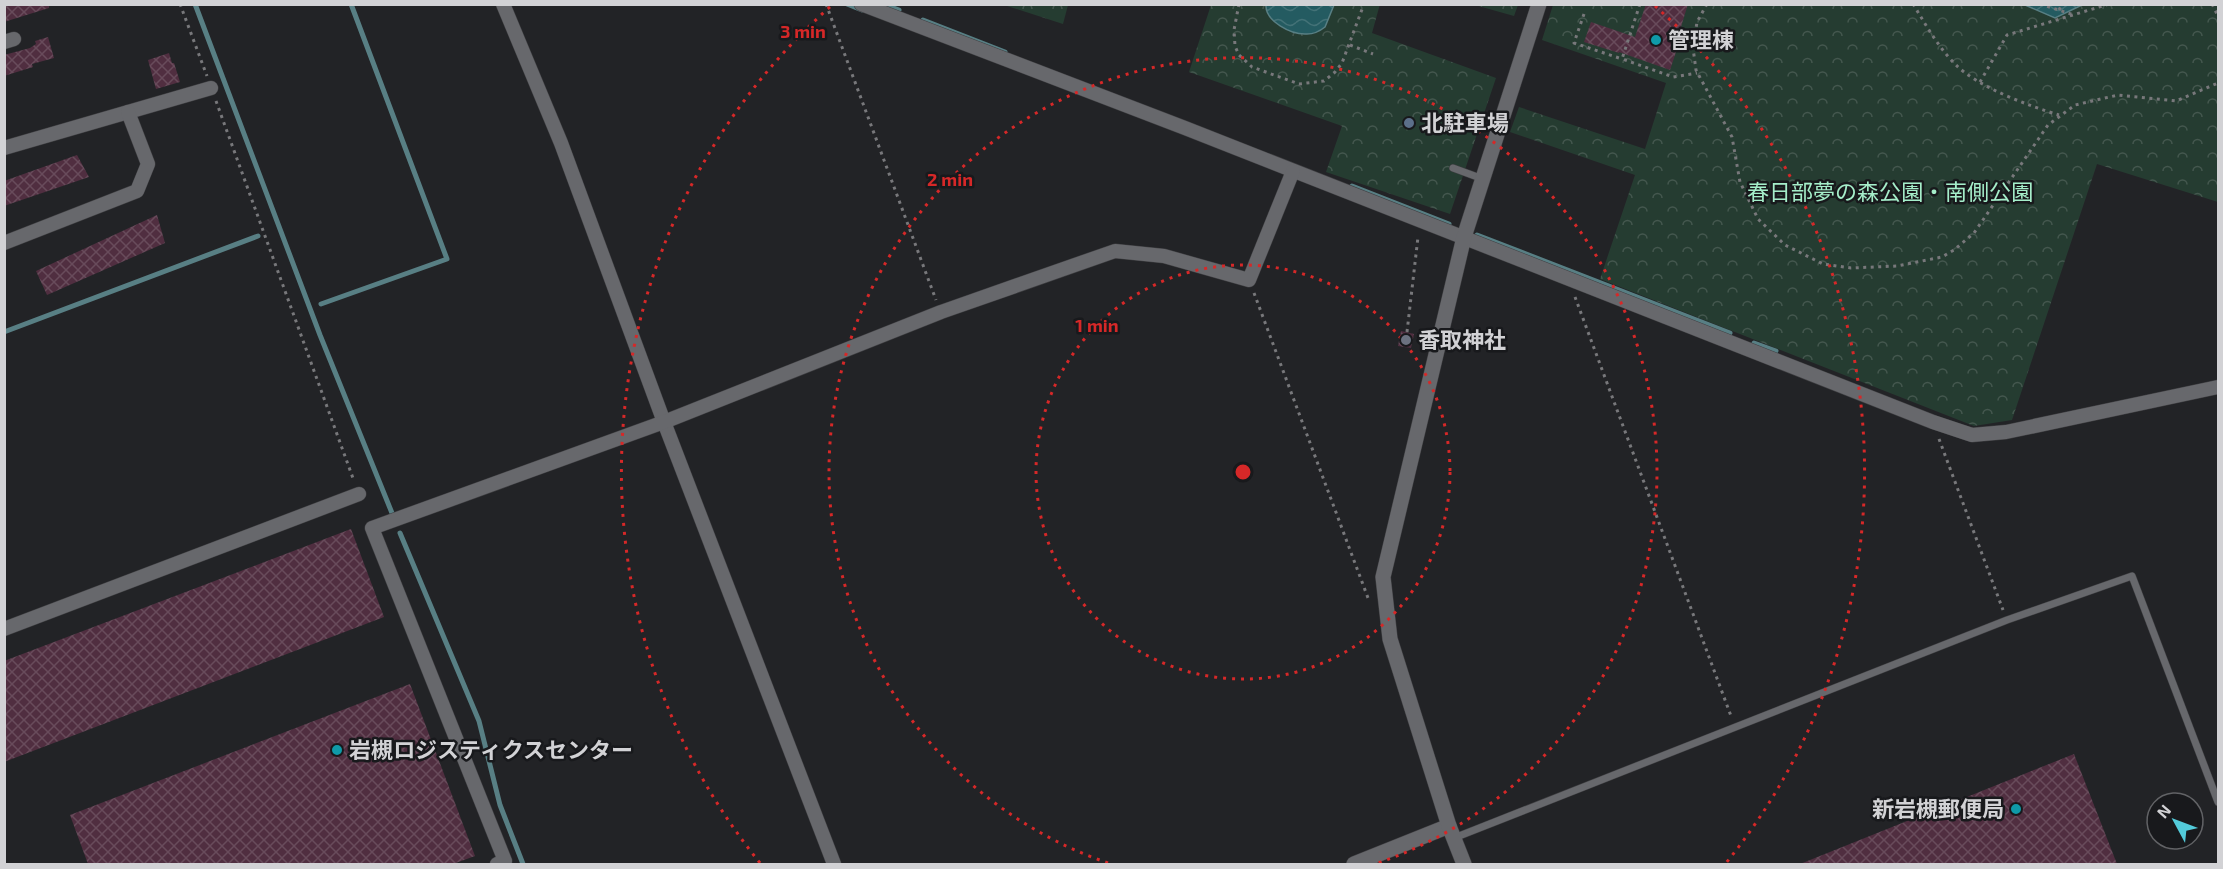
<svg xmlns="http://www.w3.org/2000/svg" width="2223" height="869" font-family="'Exo 2','Noto Sans JP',sans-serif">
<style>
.park{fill:url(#park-crowns)}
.water{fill:url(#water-waves);stroke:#587f84;stroke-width:1.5}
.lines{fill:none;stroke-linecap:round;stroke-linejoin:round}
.stream{stroke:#587f84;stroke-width:5}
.building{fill:url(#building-cross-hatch)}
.service-casing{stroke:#3f3f42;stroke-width:8}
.minor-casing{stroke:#3f3f42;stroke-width:15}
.tertiary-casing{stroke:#3f3f42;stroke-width:16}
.path{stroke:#78787b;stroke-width:3;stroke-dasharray:3 4.5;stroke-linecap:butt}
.service{stroke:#67686c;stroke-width:7}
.minor{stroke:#67686c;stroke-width:14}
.tertiary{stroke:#67686c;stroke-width:15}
.ring{fill:none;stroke:#d62828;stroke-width:3;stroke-dasharray:3 6}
.culture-dot{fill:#0f9aa8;stroke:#18191c;stroke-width:2}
.service-dot{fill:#5c6f8a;stroke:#18191c;stroke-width:2}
.worship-dot{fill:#6b7280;stroke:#18191c;stroke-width:2}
.labels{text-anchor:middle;stroke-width:5;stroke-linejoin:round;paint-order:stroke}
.poi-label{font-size:22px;font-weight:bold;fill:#d2d2d5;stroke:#18191c;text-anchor:start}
.park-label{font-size:22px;fill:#a5eeca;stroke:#18191c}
.centre{fill:#d62828;stroke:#18191c;stroke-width:3}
.ring-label{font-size:18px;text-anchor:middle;font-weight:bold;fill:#d62828;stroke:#18191c;stroke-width:5;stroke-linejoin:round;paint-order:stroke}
</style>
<defs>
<pattern id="park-crowns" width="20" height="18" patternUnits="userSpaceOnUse" patternTransform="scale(1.5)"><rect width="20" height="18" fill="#253c31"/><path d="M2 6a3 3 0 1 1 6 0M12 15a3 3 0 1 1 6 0" fill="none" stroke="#44574e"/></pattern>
<pattern id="water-waves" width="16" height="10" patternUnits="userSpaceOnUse" patternTransform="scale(1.5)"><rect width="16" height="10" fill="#245b61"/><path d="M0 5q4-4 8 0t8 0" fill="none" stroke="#437277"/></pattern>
<pattern id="building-cross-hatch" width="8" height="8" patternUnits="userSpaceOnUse" patternTransform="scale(1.5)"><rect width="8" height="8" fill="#502e40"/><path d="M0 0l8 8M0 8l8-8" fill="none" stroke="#684b5b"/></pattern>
</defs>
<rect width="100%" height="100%" fill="#222326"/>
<g class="park">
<path d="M1380,4L1372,33L1496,78L1450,214L1326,172L1342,126L1189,72L1211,5Z"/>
<path d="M1004,5H1068L1063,24Z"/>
<path d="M1475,5H1518L1514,16Z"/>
<path d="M1553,5H2218V202L2097,164L2012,420L1974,426L1600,279L1635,175L1510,132L1519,107L1645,149L1666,83L1542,40Z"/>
</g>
<g class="water">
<path d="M1266,5V4L1334,5L1325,27C1320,31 1313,34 1307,34C1291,35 1265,21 1266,5Z"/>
<path d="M2025,5V4L2082,5L2055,18Z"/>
</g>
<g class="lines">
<g class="stream">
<path d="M195,4L320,335L394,518"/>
<path d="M847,4L862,10"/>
<path d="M883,4L899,10"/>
<path d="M923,20L1005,52"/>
<path d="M1352,186L1449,224"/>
<path d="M1477,235L1730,333"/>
<path d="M321,304L447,259L351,4"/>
<path d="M4,332L258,236"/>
<path d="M1754,343L1776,351"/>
<path d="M400,533L479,721L500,805L523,864"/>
</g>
</g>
<g class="building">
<path d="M4,4H49V8L4,22Z"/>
<path d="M1646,4H1688L1680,30L1677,49L1670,70L1619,52V53L1584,42L1591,22L1635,37Z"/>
<path d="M48,37L54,58L32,64L33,67L4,76V55L30,48L36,44L35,41Z"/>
<path d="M169,53L172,63H174L180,82L156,89L148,60Z"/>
<path d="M77,155L89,177L4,206V181Z"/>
<path d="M157,215L165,243L47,295L36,271Z"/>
<path d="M1401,331L1414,334L1411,348L1398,346Z"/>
<path d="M351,529L384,617L4,762V661Z"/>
<path d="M410,684L475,856L453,864H88L70,815Z"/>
<path d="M2074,754L2117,864H1800Z"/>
</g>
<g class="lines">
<g class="service-casing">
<g id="service">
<path d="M1453,168L1483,179"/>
<path d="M1454,838L2007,620L2132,576L2218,802"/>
</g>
</g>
<g class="minor-casing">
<g id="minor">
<path d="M503,4L561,143L664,422L834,864"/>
<path d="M861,4L1185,128L1933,422L1972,435L2006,432L2218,387"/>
<path d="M4,42L14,39"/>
<path d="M4,148L211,88"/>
<path d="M4,243L137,191L148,164L128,112"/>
<path d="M4,629L359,494"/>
<path d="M497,864L505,861L372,528L664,422L941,312L1115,251L1164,256L1249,280L1293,171"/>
</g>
</g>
<g class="tertiary-casing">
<g id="tertiary">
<path d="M1354,864L1449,826"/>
<path d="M1464,864L1449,826L1390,639L1383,577L1464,237L1539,4"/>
</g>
</g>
<g class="path">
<path d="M180,4L207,76"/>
<path d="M826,4L936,300"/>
<path d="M1239,4L1234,30L1235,46L1239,55L1252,67L1299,84L1324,81L1335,72L1342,63L1364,4"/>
<path d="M1640,4L1622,59L1673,77L1697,73"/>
<path d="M1707,4L1697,22L1693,48L1696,70L1732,137L1740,182L1758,219L1785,245L1823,264L1851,268L1897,266L1942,257L1954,250L1974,233L2048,125L2075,105L2118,95L2176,101L2218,83"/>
<path d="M1913,4C1926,25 1938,47 1956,65C1978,87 2029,106 2059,115"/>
<path d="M2040,4L2074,15"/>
<path d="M2212,4L2218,16"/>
<path d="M2059,10L2062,4"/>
<path d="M1584,14L1574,43L1622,59"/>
<path d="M1350,45L1373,54"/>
<path d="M1980,82L2007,35L2109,4"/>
<path d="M216,101L354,481"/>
<path d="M1254,293L1368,598"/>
<path d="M1575,297L1731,716"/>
<path d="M1407,332L1418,237"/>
<path d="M1939,439L2003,610"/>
</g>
<use href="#service" class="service"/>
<use href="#minor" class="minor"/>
<use href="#tertiary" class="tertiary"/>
</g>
<g class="ring">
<circle cx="1243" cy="472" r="207"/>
<path d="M1108 863A414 414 0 1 1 1378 863"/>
<path d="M760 863A622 622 0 0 1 831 6M1655 6A622 622 0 0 1 1726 863"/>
</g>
<g class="culture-dot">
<circle cx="1656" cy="40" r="6"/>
<circle cx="337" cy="750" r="6"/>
<circle cx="2016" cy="809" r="6"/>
</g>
<circle class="service-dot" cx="1409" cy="123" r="6"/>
<circle class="worship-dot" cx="1406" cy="340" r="6"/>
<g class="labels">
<g class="poi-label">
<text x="1668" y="48">管理棟</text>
<text x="1421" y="131">北駐車場</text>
<text x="1418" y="348">香取神社</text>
<text x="349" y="758">岩槻ロジスティクスセンター</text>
<text x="2004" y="817" text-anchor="end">新岩槻郵便局</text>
</g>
<g class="park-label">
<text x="1890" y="200">春日部夢の森公園・南側公園</text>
</g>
</g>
<circle cx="1243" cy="472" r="9" class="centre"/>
<g class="ring-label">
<text x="803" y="38">3 min</text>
<text x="950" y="186">2 min</text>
<text x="1097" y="332">1 min</text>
</g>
<rect width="2223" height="869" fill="none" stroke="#d2d2d5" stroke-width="12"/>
<g transform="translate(2175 821) rotate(311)"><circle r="28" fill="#18191c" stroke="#626366" stroke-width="1.5"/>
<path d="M0-4.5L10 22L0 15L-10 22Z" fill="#53cbda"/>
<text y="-9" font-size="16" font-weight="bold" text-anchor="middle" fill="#d2d2d5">N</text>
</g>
</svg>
